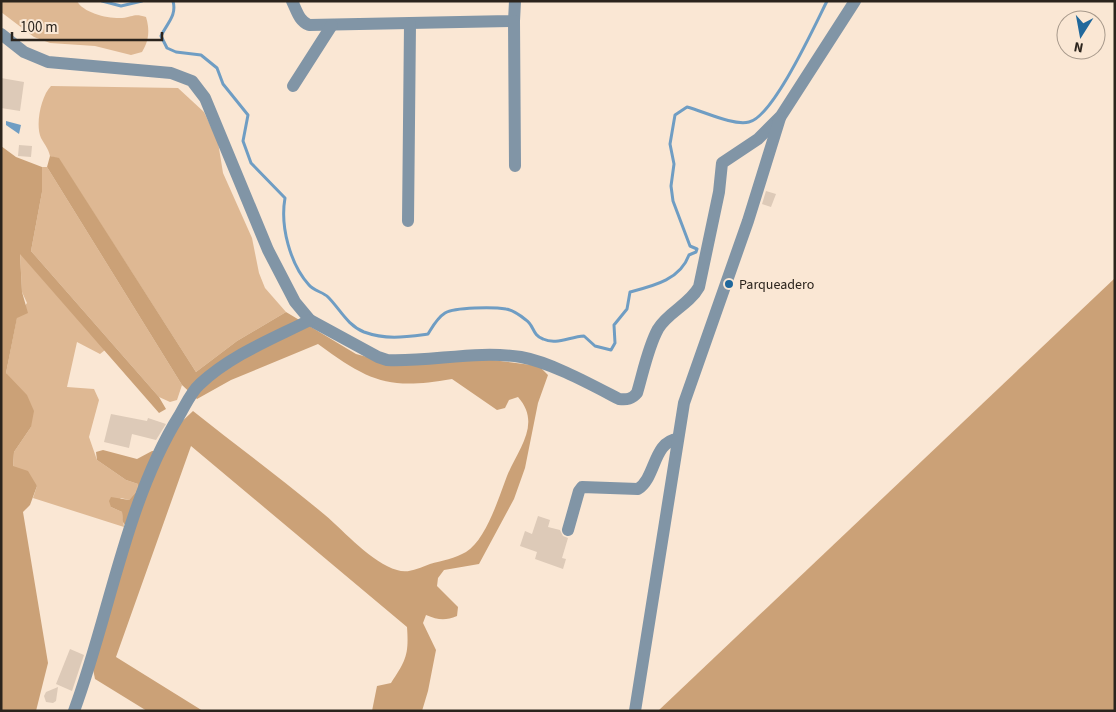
<svg xmlns="http://www.w3.org/2000/svg" width="1116" height="712" font-family="'Source Sans 3',sans-serif">
<style>
.green{fill:#deb893}
.forest{fill:#cba177}
.water{fill:#6f9dc3}
.lines{fill:none;stroke-linecap:round;stroke-linejoin:round}
.stream{stroke:#6f9dc3;stroke-width:3}
.building{fill:#ddcab8}
.minor{stroke:#8195a6;stroke-width:12}
.poi-dot{fill:#20689c;stroke:#fae7d4;stroke-width:2}
.labels{text-anchor:middle;stroke-width:4;stroke-linejoin:round;paint-order:stroke}
.poi-label{font-size:14px;fill:#2b241d;stroke:#fae7d4;text-anchor:start}
</style>
<rect width="100%" height="100%" fill="#fae7d4"/>
<g class="green">
<path d="M1,1H77C83,13 109,19 122,18C133,17 134,13 146,17C150,30 149,41 142,52L131,55L95,46L50,43L34,37L1,12Z"/>
<path d="M51,86L178,88L204,112L218,142L223,173L252,238L259,273L265,288L286,312L237,341L196,372L59,159L50,156C48,148 45,145 41,138C35,125 41,96 51,86Z"/>
<path d="M42,167H47L182,385L177,400L170,402L159,397L31,251L42,192Z"/>
<path d="M20,253L105,350L100,354L77,342L67,387L94,389L99,400L89,437L97,460L126,480L138,484L137,491L129,500L121,498L111,507L122,512L124,527L33,498L37,486L13,467L14,452L31,427L6,373L17,317L27,303L22,292Z"/>
</g>
<g class="forest">
<path d="M1,146L16,157L42,167V192L31,251L159,397L166,409L159,413L20,254L22,292L28,313L17,318L6,373L27,395L34,411L31,427L14,452L13,466L28,471L37,486L30,505L23,512L48,663L36,711H1Z"/>
<path d="M50,156L59,158L196,372L237,341L286,312L356,354L367,357L461,356L539,366L548,375L538,403L525,468L514,499L479,564L444,570L438,578L437,586L458,607L457,616C445,621 438,620 426,615L423,623L436,650L428,691L422,711H372L377,686L391,683C406,660 409,655 407,627L191,446L116,657L203,711H147L95,679L93,669L127,528L123,522L122,512L111,507L109,501L111,497L129,500L137,491L138,484L126,480L97,460L96,452L103,450L137,459L152,451H165L175,428L193,411C237,446 282,479 325,515C345,532 372,563 397,570C408,574 419,568 430,564C441,561 456,558 466,552C486,540 499,497 507,476C518,449 542,424 518,397L509,400L505,408L497,410L452,379C388,390 370,382 318,344L231,380L197,399L182,385L47,167Z"/>
<path d="M1115,278V711H658Z"/>
</g>
<path class="water" d="M6,121L21,125L19,134L6,125Z"/>
<g class="lines">
<g class="stream">
<path d="M102,1L121,6L142,1"/>
<path d="M173,1C177,16 167,23 161,36L167,48L176,52L201,55L217,68L223,84L248,115L243,141L251,163L285,198C280,226 290,264 309,285C314,291 323,292 328,297C340,309 347,325 364,332C386,340 405,337 428,334C433,326 437,318 445,313C455,307 494,307 506,309C513,310 521,316 526,320C534,325 532,335 543,339C556,345 569,337 584,336L595,346L611,350L615,343L614,325L627,309L630,292C653,286 680,280 689,255L696,252L697,249L690,246L673,201L671,186L674,164L670,144L675,115L687,107C703,111 733,126 749,122C773,117 815,25 827,1"/>
</g>
</g>
<g class="building">
<path d="M1,78L24,82L20,111L1,108Z"/>
<path d="M19,145L32,146L31,157L18,156Z"/>
<path d="M766,191L776,194L771,207L762,204Z"/>
<path d="M111,414L147,421L148,418L166,424L156,440L132,434L129,448L104,442Z"/>
<path d="M538,516L550,520L548,527L560,530L563,536L568,538L562,558L566,559L563,569L535,559L537,552L520,546L525,531L532,534Z"/>
<path d="M70,649L84,655L72,691L56,684Z"/>
<path d="M58,687L56,701L53,703L46,702L44,696L46,692Z"/>
</g>
<g class="lines">
<g class="minor">
<path d="M292,1C297,11 299,21 309,25L514,21L515,1"/>
<path d="M514,21L515,166"/>
<path d="M1,34L24,52L48,62L171,73L192,81L205,98L268,250L295,302L310,320L378,357L387,360C431,362 476,350 521,357C550,362 592,385 619,399C627,400 632,399 637,393C643,373 648,347 658,329C668,312 689,305 699,287L719,192L722,163L758,139L781,116L855,1"/>
<path d="M293,86L332,25"/>
<path d="M408,221L410,24"/>
<path d="M568,530L579,491L582,487L638,489C656,478 653,441 678,439"/>
<path d="M74,711C109,617 126,501 179,416C185,406 191,392 200,384C231,355 272,339 310,320"/>
<path d="M635,711L684,403L748,221L780,118"/>
</g>
</g>
<circle class="poi-dot" cx="729" cy="284" r="5"/>
<g class="labels">
<g class="poi-label">
<text x="739" y="289">Parqueadero</text>
</g>
</g>
<rect width="1116" height="712" fill="none" stroke="#2b241d" stroke-width="5"/>
<g transform="translate(1081 35) rotate(191)"><circle r="24" fill="#fae7d4" stroke="#a7998b"/>
<path d="M0-4L9 19L0 12L-9 19Z" fill="#20689c"/>
<text y="-8" font-size="14" font-weight="bold" text-anchor="middle" fill="#2b241d">N</text>
</g>
<path d="M12 32v8h150v-8" fill="none" stroke="#2b241d" stroke-width="2.5"/>
<text x="20" y="32" font-size="15" fill="#2b241d" stroke="#fae7d4" stroke-width="4" paint-order="stroke">100 m</text>
</svg>
